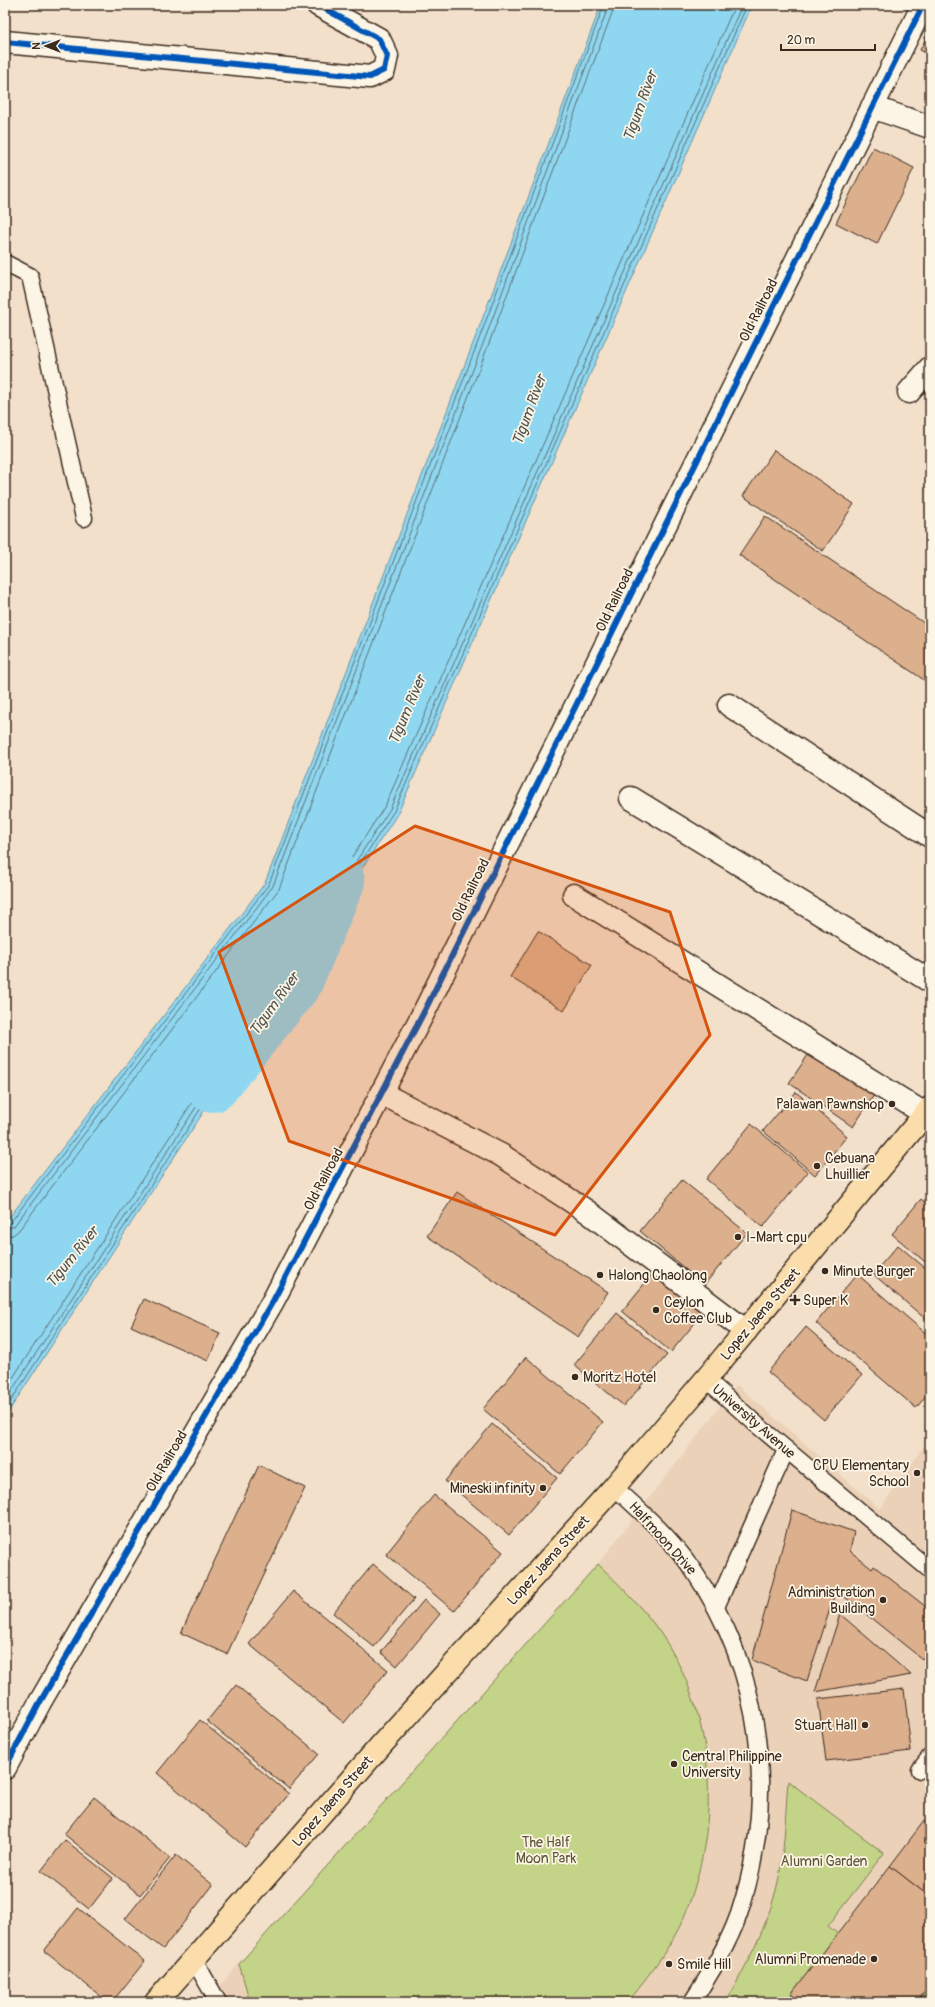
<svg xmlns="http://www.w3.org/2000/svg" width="935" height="2007" font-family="Pangolin,sans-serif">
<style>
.built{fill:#ebd1b8}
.green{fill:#c3d388;stroke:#7f7e53}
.water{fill:#8fd7f1;stroke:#6d929d}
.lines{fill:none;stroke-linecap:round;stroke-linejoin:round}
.shore{stroke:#5d6f72;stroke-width:1}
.river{stroke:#8fd7f1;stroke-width:56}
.building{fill:#dcaf8d;stroke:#3b2a1e}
.service-casing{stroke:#3b2a1e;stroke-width:19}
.minor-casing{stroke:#3b2a1e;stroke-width:25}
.primary-casing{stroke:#3b2a1e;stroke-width:25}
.service{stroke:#fcf5e5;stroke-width:16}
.minor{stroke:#fcf5e5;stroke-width:22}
.primary{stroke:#faddab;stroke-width:22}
.cycleway-casing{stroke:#fcf5e5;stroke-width:8}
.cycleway{stroke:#0057b8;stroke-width:6}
.marked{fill:#d7540e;fill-opacity:0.2;stroke:#d7540e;stroke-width:3;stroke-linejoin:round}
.poi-dot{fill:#3b2a1e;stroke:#fcf5e5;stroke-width:1.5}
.labels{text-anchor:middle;stroke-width:3.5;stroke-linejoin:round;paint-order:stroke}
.street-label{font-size:14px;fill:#3b2a1e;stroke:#fcf5e5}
.poi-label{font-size:14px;fill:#3b2a1e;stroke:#fcf5e5;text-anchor:start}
.park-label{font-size:14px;fill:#5d5438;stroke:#fcf5e5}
.water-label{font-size:15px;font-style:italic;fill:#505553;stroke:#fcf5e5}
</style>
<rect width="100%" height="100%" fill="#f2e0cb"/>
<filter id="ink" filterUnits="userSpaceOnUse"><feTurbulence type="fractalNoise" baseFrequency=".025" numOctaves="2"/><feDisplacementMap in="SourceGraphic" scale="8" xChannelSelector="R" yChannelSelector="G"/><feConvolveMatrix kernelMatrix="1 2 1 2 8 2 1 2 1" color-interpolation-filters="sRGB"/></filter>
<g filter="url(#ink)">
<path class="built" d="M737,1385L880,1509L930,1437V2002H205L598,1564Z"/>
<g class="green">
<path d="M598,1564C620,1585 641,1606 659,1631C717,1714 722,1825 684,1917C671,1948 648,1976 627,2002H250L239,1964Z"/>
<path d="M788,1781L884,1853L828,1926L838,1934L792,1994L801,2002H726C745,1967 766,1930 776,1890C785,1857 785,1815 788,1781Z"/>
<path d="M930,1985V2002H917Z"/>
</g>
<path class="water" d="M601,5H752L398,813L5,1417V1223L265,883L477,333Z"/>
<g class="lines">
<g class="shore">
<path d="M5,1225L10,1223L269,884L481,334L604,5"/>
<path d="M5,1230L14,1226L273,886L486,336L609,5"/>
<path d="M5,1236L13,1235L19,1230L279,889L491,338L615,5"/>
<path d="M5,1390L385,806L735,5"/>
<path d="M5,1401L390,809L742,5"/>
<path d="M5,1410L394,811L747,5"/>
</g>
<path class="river" d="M212,1084L295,981L337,881"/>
</g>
<g class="building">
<path d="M930,30V55L920,50Z"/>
<path d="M873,147L914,168L877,244L836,223Z"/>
<path d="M774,450L854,504L823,551L743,496Z"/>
<path d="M765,516L930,627V684L739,555Z"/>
<path d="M538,931L592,965L564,1011L510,977Z"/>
<path d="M810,1052L874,1095L853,1127L789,1083Z"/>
<path d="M796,1092L847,1136L815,1175L763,1131Z"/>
<path d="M751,1124L808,1172L763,1227L706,1179Z"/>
<path d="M682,1180L747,1233L704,1285L640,1231Z"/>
<path d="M457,1192L608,1292L578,1337L427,1236Z"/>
<path d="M921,1199L930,1207V1266L892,1234Z"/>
<path d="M898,1245L930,1272V1323L873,1274Z"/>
<path d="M654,1272L703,1313L671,1352L622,1311Z"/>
<path d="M857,1274L930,1337V1391L916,1408L816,1323Z"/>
<path d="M144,1299L220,1333L208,1361L131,1326Z"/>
<path d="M617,1313L667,1355L624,1406L574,1365Z"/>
<path d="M806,1327L862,1375L824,1420L768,1372Z"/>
<path d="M526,1357L603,1422L560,1474L483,1409Z"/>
<path d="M492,1424L557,1478L509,1535L445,1481Z"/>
<path d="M259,1465L305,1488L227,1654L181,1633Z"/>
<path d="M434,1495L503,1552L454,1611L386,1554Z"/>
<path d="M792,1510L854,1532L850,1551L872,1569L874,1566L930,1610V1649L922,1659L836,1590L807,1681L752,1660Z"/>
<path d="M373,1564L414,1599L374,1647L333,1613Z"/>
<path d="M293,1591L388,1670L344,1723L249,1644Z"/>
<path d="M424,1600L440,1614L397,1666L381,1652Z"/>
<path d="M840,1614L911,1675L815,1692Z"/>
<path d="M236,1685L319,1754L289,1789L207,1721Z"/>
<path d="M904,1689L911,1751L826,1761L818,1699Z"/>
<path d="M200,1720L289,1794L245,1847L157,1773Z"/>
<path d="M94,1797L170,1858L140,1895L64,1834Z"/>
<path d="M924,1821L930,1826V1897L890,1866Z"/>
<path d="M65,1840L113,1878L89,1909L41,1871Z"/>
<path d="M176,1855L213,1885L163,1949L125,1919Z"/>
<path d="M890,1866L930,1897V1985L917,2002H801L791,1994Z"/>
<path d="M78,1908L145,1961L112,2002H108L44,1951Z"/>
</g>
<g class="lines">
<g class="service-casing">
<g id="service">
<path d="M5,263L30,276L84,518"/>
<path d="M706,1379L756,1424L930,1570"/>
<path d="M614,1487C641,1511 673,1540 693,1570C763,1673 778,1796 739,1914C728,1945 710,1974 692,2002"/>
<path d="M716,1607L786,1450"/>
<path d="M920,1770L930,1757"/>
<path d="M193,1958L218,2002"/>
</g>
</g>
<g class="minor-casing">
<g id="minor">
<path d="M5,42L370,77L384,70L387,56L379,39L318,5"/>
<path d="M872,107L930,127"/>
<path d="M909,392L930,368"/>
<path d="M729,705L930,836"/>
<path d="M631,798L930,981"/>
<path d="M574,895L925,1114"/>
<path d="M381,1093L501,1155L588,1212L746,1331"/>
<path d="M5,1768L40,1702L273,1301L426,1008L923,5"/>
</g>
</g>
<g class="primary-casing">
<path id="primary" d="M156,2002L383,1743L614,1487L706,1379L930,1108"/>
</g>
<use href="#service" class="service"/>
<use href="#minor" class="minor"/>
<use href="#primary" class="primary"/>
<g class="cycleway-casing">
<g id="cycleway">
<path d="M5,42L370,77L384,70L387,56L379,39L318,5"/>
<path d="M5,1768L40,1702L273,1301L426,1008L923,5"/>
</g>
</g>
<use href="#cycleway" class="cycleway"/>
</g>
</g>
<path class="marked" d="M415,826L670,912L710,1035L555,1235L289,1141L219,952Z"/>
<g class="poi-dot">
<circle cx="892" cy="1104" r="4"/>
<circle cx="817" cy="1166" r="4"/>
<circle cx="738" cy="1237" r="4"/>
<circle cx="825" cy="1271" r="4"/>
<circle cx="600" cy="1275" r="4"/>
<path d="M793 1294h4v4h4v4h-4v4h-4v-4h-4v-4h4z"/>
<circle cx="656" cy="1310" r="4"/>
<circle cx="575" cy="1377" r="4"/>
<circle cx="917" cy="1473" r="4"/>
<circle cx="543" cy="1488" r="4"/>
<circle cx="883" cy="1600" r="4"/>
<circle cx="865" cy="1725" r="4"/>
<circle cx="674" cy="1764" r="4"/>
<circle cx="874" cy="1959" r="4"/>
<circle cx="669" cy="1964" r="4"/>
</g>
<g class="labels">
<g class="street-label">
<text transform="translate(758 310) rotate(-63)" y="5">Old Railroad</text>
<text transform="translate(614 600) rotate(-64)" y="5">Old Railroad</text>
<text transform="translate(470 890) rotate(-64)" y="5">Old Railroad</text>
<text transform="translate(323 1179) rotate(-62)" y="5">Old Railroad</text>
<text transform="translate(760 1314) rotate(-50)" y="5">Lopez Jaena Street</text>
<text transform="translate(754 1421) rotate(41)" y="5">University Avenue</text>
<text transform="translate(166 1461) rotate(-60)" y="5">Old Railroad</text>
<text transform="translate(663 1538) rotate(48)" y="5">Halfmoon Drive</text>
<text transform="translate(548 1560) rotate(-48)" y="5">Lopez Jaena Street</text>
<text transform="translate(332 1801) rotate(-49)" y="5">Lopez Jaena Street</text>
</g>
<g class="poi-label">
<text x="884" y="1109" text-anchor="end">Palawan Pawnshop</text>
<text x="825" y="1163">Cebuana<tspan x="825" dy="16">Lhuillier</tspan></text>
<text x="746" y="1242">I-Mart cpu</text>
<text x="833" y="1276">Minute Burger</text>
<text x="608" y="1280">Halong Chaolong</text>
<text x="803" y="1305">Super K</text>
<text x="664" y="1307">Ceylon<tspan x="664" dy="16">Coffee Club</tspan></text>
<text x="583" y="1382">Moritz Hotel</text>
<text x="909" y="1470" text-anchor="end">CPU Elementary<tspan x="909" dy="16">School</tspan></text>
<text x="535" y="1493" text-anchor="end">Mineski infinity</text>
<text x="875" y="1597" text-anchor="end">Administration<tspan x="875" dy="16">Building</tspan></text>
<text x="857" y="1730" text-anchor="end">Stuart Hall</text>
<text x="682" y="1761">Central Philippine<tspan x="682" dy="16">University</tspan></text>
<text x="866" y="1964" text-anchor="end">Alumni Promenade</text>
<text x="677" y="1969">Smile Hill</text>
</g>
<g class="park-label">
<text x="546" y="1847">The Half<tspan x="546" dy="16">Moon Park</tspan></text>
<text x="824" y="1866">Alumni Garden</text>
</g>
<g class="water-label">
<text transform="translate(640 106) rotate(-70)" y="5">Tigum River</text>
<text transform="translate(529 410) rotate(-70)" y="5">Tigum River</text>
<text transform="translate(407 710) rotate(-67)" y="5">Tigum River</text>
<text transform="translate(274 1004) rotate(-54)" y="5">Tigum River</text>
<text transform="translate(72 1257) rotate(-51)" y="5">Tigum River</text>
</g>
</g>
<rect width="935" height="2007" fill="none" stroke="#fcf5e5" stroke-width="20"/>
<rect x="10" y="10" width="915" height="1987" fill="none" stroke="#3b2a1e" stroke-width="1.5" filter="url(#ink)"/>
<g transform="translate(46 46) rotate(270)" stroke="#fcf5e5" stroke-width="3" paint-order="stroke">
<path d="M0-3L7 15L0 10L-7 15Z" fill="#3b2a1e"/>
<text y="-6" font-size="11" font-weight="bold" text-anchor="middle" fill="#3b2a1e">N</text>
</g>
<path d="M781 44v6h94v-6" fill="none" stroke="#3b2a1e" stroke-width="2"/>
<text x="787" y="44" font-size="12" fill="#3b2a1e" stroke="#fcf5e5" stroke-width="3" paint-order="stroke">20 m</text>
</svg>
